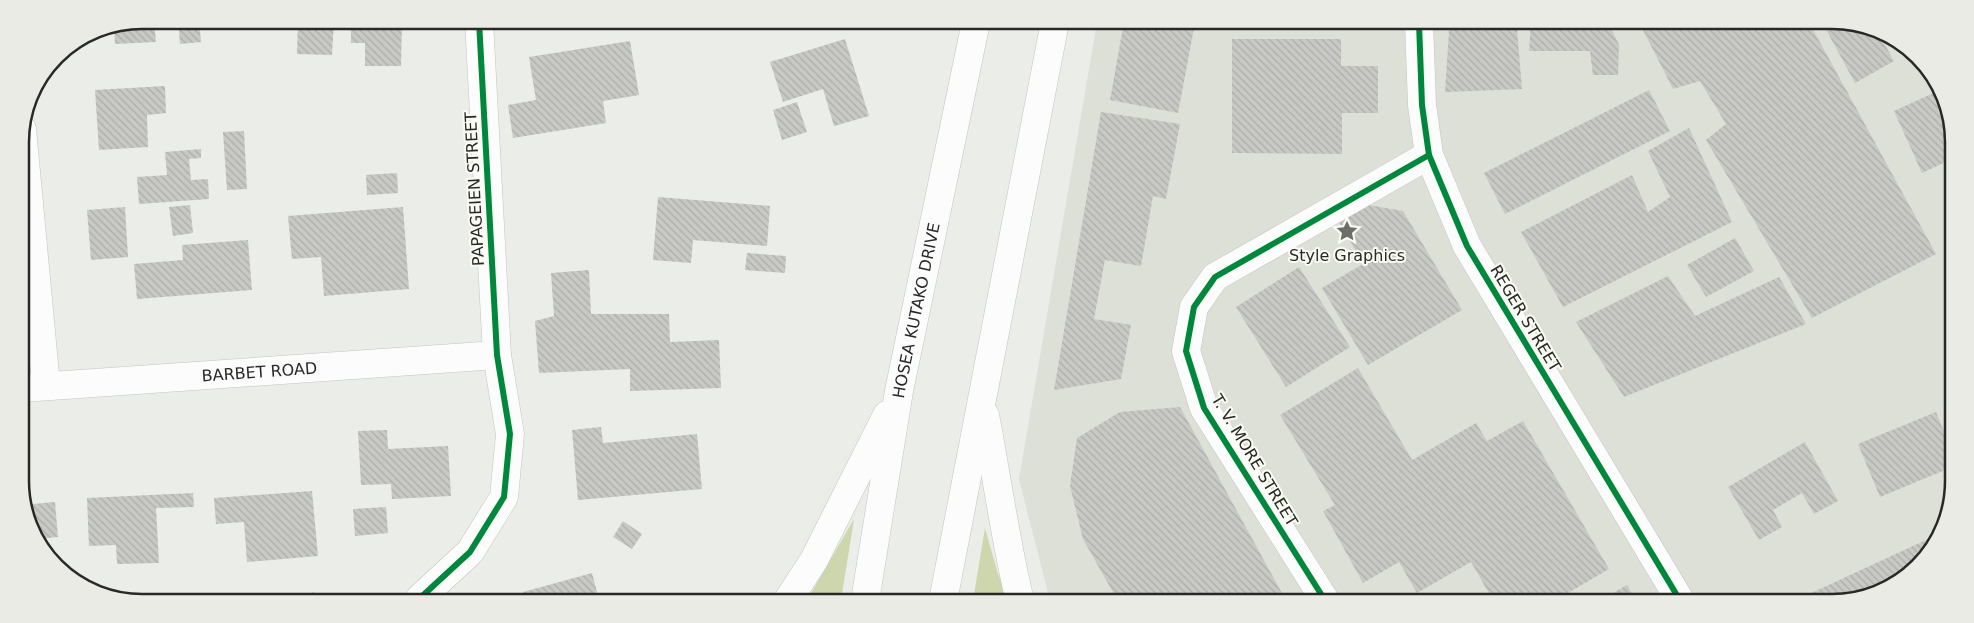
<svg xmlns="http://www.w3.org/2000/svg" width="1974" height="623" font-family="'DejaVu Sans',sans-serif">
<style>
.built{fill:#dde0d7}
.grass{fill:#cdd6ad}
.building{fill:url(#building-back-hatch)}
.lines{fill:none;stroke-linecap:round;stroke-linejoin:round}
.street-casing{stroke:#c2c4c0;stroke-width:29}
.primary-casing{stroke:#c2c4c0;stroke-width:29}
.street{stroke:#fcfcfc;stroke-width:28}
.primary{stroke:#fcfcfc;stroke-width:28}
.cycleway-casing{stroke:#fafcf4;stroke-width:9}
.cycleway{stroke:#00873e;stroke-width:6}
.labels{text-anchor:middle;stroke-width:4;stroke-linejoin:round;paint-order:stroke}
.street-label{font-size:16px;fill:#282926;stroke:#fafcf4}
.poi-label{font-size:16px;fill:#282926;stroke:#fafcf4}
.rim{fill:none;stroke:#282926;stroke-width:2.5}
</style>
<defs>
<pattern id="building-back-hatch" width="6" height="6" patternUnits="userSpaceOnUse" patternTransform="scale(1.25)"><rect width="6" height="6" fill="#c8c9c5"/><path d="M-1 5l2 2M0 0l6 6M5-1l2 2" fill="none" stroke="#acada9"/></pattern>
</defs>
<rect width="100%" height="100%" fill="#ebede8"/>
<path class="built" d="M1097,22L1864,24L1924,61L1952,118L1950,513L1933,549L1907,578L1840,603L1050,601L1019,479Z"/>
<g class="grass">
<path d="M854,519L841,600H807Z"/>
<path d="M985,528L997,571L1008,601H973Z"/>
</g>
<g class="building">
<path d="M142,20H154L156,42L115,44L114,26Z"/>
<path d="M178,20H199L201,42L180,44Z"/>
<path d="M298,20H334L332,55L297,54Z"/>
<path d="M351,21H402L401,66H365V43H351Z"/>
<path d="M579,21H615V23L579,25Z"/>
<path d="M1124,22L1195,23L1178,113L1110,100Z"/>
<path d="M1457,23H1510L1517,29L1522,89L1445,92L1449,31Z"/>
<path d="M1531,23L1609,24L1619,45L1618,75H1593L1590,51H1529Z"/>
<path d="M1652,24H1810L1936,254L1812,318L1706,140L1726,124L1700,81L1673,89L1642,28Z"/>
<path d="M1823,24H1864L1879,34L1894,61L1855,83Z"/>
<path d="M845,39L869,116L834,126L823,89L783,102L770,62Z"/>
<path d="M1232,39H1341V66H1378V113H1342V154L1232,153Z"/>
<path d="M630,41L639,95L603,101L606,123L513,138L508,105L536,100L529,57Z"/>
<path d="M165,86L166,113L147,115L148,147L99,150L95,90Z"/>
<path d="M1649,90L1670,131L1505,214L1484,173Z"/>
<path d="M1938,91L1952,118V159L1922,173L1894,111Z"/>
<path d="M797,102L807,132L782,140L773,110Z"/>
<path d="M1101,112L1180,124L1166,199L1153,196L1141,266L1105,260L1094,319L1131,325L1121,379L1054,390Z"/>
<path d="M1689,128L1732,222L1563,307L1521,232L1632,175L1648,212L1670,197L1648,151Z"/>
<path d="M244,131L247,189L227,190L223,132Z"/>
<path d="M201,149V158L189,159L191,180L208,179L209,199L139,204L137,177L167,175L165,152Z"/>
<path d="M397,173L398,193L367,195L366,175Z"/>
<path d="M658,197L770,206L767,246L693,240L691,263L653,260Z"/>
<path d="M190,205L193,233L173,236L169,207Z"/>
<path d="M1369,205L1403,211L1462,310L1368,365L1322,288L1363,264L1339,222Z"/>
<path d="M125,207L128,257L91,260L87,210Z"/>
<path d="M403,207L409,289L324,296L321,257L292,259L288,216Z"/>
<path d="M1735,238L1754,271L1706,297L1687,265Z"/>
<path d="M248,240L252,290L137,299L134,264L183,260L182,245Z"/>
<path d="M747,253L786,256L785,273L745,270Z"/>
<path d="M1299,267L1350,347L1286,387L1236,307Z"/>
<path d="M589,270L591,314H669L670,342L719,340L721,388L630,391V369L539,373L535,321L554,316L551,273Z"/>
<path d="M1668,276L1695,316L1779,277L1806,324L1624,397L1576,322Z"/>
<path d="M1358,368L1412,460L1476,423L1487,441L1523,421L1609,569L1568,593L1573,602H1494L1471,562L1417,593L1399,562L1363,583L1323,511L1335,505L1280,415Z"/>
<path d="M1180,407L1283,595L1272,601H1118L1083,539L1070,486L1077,438L1120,412Z"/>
<path d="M1936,412L1950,446V468L1880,497L1858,444Z"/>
<path d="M601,427L603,443L697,434L702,489L578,500L572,430Z"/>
<path d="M387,430L388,449L448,446L451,496L392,499L391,484L361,485L358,431Z"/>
<path d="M1805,442L1838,501L1814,514L1802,493L1773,510L1782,527L1759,540L1728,487Z"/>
<path d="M312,491L318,556L247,562L244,522L216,524L214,498Z"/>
<path d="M193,493L194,507L156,508L159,563L117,564L116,545L89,546L87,498Z"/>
<path d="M55,502L58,537L39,539L22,505Z"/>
<path d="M386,507L388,533L355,536L353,509Z"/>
<path d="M623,521L642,534L632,549L613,537Z"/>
<path d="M1941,533L1933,549L1907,578L1840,603H1795L1794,601Z"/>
<path d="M592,573L599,600H525L523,592Z"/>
<path d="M1627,585L1637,602H1597Z"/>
<path d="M314,592L317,599H291Z"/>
</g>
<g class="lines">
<g class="street-casing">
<g id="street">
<path d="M1419,23L1422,105L1429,155L1467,246L1681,602"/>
<path d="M22,129L46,385"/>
<path id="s1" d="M22,388L497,355"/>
<path d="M419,599L470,552L504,497L510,434L497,355L479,21"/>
<path d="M1326,602L1204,408L1186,351L1194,307L1215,277L1429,155"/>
</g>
</g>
<g class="primary-casing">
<g id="primary">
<path d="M985,415C997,477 1005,540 1020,601"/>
<path d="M788,600L814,560L887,415"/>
<path id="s2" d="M865,601L899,391L976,22"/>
<path d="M943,601L1055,22"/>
</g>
</g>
<use href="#street" class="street"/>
<use href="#primary" class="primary"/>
<g class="cycleway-casing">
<g id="cycleway">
<path d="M1419,23L1422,105L1429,155L1467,246L1681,602"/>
<path d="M419,599L470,552L504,497L510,434L497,355L479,21"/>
<path d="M1326,602L1204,408L1186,351L1194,307L1215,277L1429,155"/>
</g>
</g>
<use href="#cycleway" class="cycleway"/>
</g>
<defs>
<g id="sight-bare" transform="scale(1.725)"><path d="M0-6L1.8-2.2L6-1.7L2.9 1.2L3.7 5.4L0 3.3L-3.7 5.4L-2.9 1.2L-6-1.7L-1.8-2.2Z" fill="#6c6e6a" stroke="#fafcf4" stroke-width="2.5" paint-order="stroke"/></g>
</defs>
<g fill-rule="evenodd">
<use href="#sight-bare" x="1347" y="231"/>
</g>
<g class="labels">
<g class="street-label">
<text transform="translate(474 189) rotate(-93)" y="6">PAPAGEIEN STREET</text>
<text dy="6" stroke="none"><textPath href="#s2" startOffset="295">HOSEA KUTAKO DRIVE</textPath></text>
<text transform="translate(1526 318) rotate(59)" y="6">REGER STREET</text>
<text dy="6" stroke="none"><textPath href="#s1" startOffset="238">BARBET ROAD</textPath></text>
<text transform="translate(1255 460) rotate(59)" y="6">T. V. MORE STREET</text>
</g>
<g class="poi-label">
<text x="1347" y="261">Style Graphics</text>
</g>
</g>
<path d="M0 0H1974V623H0ZM142 29H1832A113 113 0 0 1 1945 142V481A113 113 0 0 1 1832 594H142A113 113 0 0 1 29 481V142A113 113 0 0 1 142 29Z" fill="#e9ebe4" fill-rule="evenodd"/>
<path class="rim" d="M142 29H1832A113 113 0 0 1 1945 142V481A113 113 0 0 1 1832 594H142A113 113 0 0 1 29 481V142A113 113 0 0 1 142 29Z"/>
</svg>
